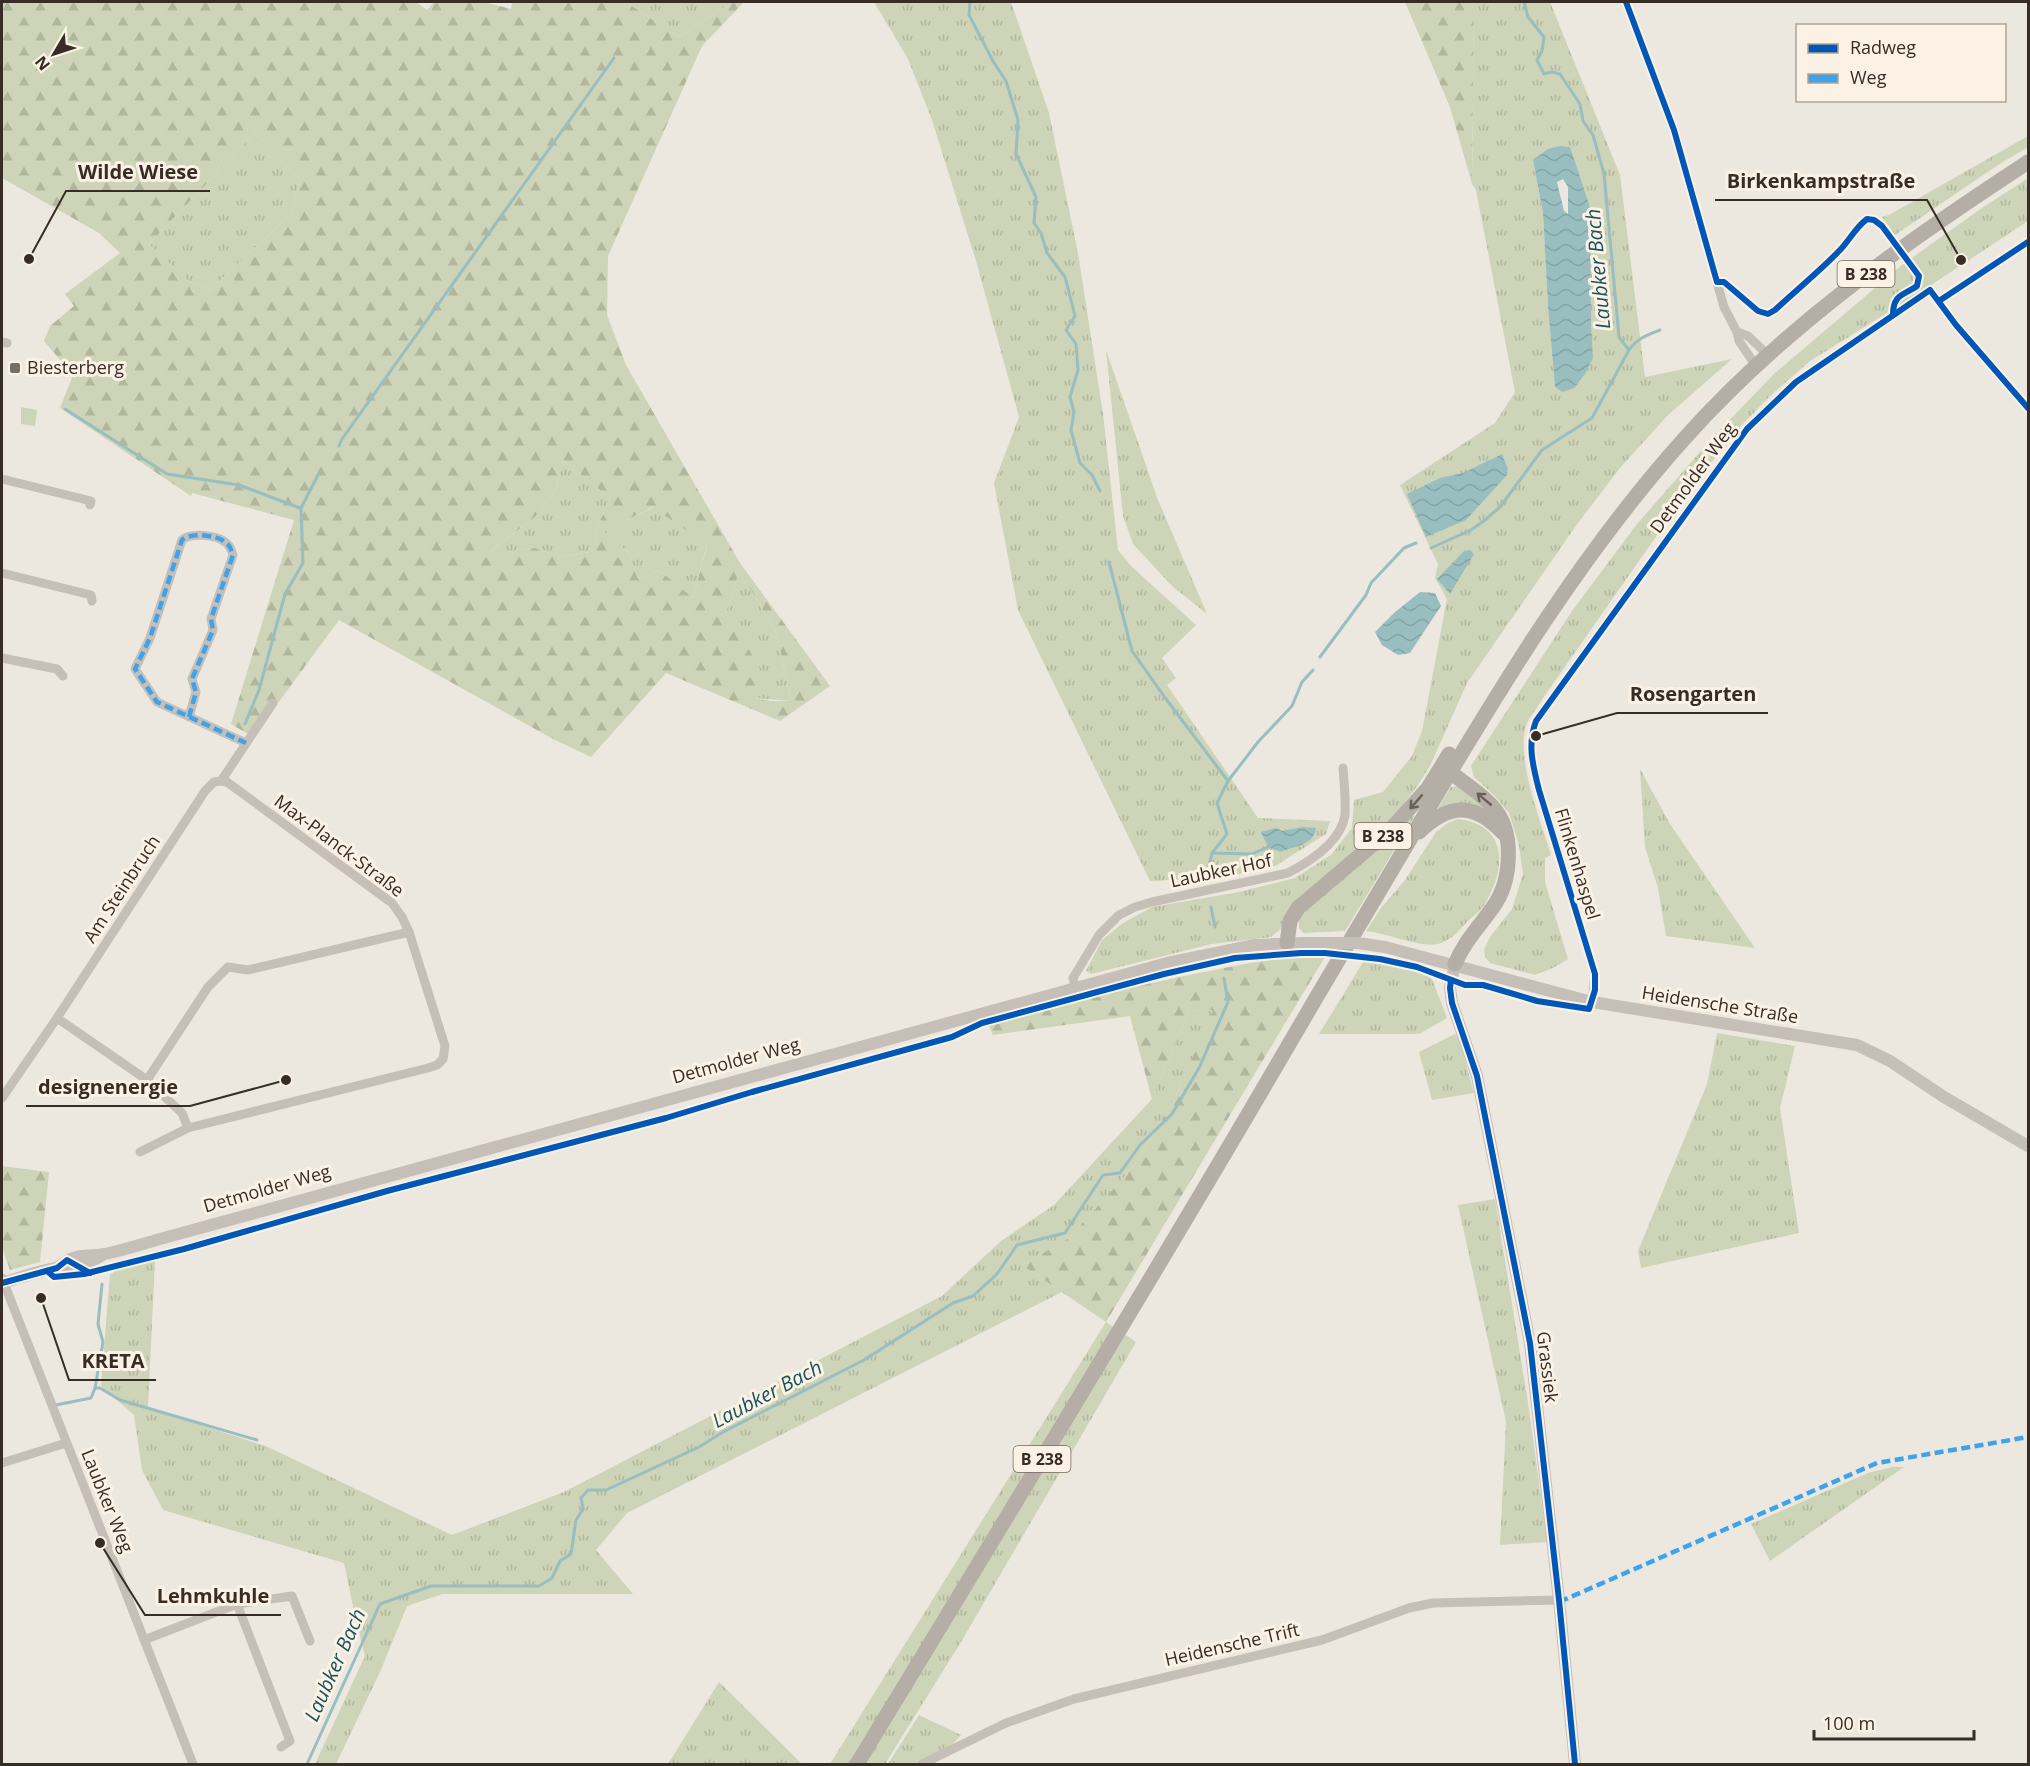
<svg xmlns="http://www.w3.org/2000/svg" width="2030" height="1766" font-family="'Open Sans',sans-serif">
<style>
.grass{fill:url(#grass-tufts);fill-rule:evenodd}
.forest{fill:url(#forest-firs);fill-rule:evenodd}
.park{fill:#cdd4b7}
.water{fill:url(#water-waves);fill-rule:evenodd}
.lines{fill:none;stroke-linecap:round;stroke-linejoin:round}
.stream{stroke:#99bec0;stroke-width:3}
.minor{stroke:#c6bfb8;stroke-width:9}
.tertiary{stroke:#c6bfb8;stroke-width:12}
.primary{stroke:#b5aea7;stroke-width:15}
.tertiary-bridge{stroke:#c6bfb8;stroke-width:12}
.quiet{stroke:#3fa3eb;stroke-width:4.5;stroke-dasharray:9 4.5;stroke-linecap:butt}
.cycleway-casing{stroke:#fbf2e5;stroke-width:10}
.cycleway{stroke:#0057b8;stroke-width:6}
.oneway{stroke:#69605a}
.poi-dot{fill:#776e67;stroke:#fbf2e5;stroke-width:2}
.labels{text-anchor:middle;stroke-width:6;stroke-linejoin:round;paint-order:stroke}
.shield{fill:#fbf2e5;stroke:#72675f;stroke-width:1.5}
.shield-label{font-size:16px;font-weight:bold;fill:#372c26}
.poi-label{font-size:18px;fill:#372c26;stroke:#fbf2e5;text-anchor:start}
.street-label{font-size:18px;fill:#372c26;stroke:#fbf2e5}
.water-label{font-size:20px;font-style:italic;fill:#18535c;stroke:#fbf2e5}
.leader{fill:none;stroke:#372c26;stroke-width:2}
.callout-dot{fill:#372c26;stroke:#fbf2e5;stroke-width:2}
.callout-label{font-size:20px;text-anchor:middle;font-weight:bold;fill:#372c26;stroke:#fbf2e5;stroke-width:6;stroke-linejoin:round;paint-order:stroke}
</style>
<defs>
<pattern id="grass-tufts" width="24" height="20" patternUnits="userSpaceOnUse" patternTransform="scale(1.5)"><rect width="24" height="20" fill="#cdd4b7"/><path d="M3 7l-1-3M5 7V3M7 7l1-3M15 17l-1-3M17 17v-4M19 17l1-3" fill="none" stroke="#b1b69d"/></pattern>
<pattern id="forest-firs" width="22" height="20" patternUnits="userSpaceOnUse" patternTransform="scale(1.5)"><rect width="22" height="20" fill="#cdd4b7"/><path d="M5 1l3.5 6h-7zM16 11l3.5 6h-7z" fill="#b1b69d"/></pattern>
<pattern id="water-waves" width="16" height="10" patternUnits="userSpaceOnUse" patternTransform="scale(1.5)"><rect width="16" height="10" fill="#99bec0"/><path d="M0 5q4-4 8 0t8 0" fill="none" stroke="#84a3a5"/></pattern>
</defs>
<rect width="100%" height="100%" fill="#ede8df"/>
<g class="grass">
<path d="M626,2H732L679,37Z"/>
<path d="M874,2H1011L1049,113L1078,253L1103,414L1118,550L1131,566L1196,625L1162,658L1176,678L1167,685L1258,818L1330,821L1326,834L1275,866L1220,878L1150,881L1018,610L994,483L1019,417L976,261L932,120L908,59Z"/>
<path d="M1474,2H1550L1620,175L1645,377L1732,359L1668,415L1620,468L1575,527L1467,683L1430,766L1418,785L1388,824L1283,927L1271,937L1212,944L1091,974L1086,971L1102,940L1123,923L1152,907L1239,892L1295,878L1332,854L1352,828L1354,800L1383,792L1412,756L1422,731L1447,599L1435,578L1438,564L1400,485L1495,423L1515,392L1476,190L1472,184ZM1570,147L1593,358L1562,392L1555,387L1548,307L1543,213L1533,160Z"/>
<path d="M255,133L300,179L291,214L210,290L189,282L149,244Z"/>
<path d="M2028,136V147L1998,165L1895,235L1882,217L1889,215Z"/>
<path d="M2028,178V221L1922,291L1810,361L1771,395L1735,432L1676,508L1543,698C1538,707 1529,717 1526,726C1516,760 1541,822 1551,855L1545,858V882L1568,959L1553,968L1535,975L1490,963L1485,957L1484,950L1490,937L1512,909L1523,874L1519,845L1509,813L1494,795L1474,777L1471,766L1572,611L1637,524L1713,437L1775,373L1902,265L1979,210Z"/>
<path d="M1106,350L1158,500L1207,614L1172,586L1133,544L1123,516Z"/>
<path d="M563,460L610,498L597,528L595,551L562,557L535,548L486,555L535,517L556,490Z"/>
<path d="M654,507L707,544L693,598L659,570L638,579L629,553L603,531Z"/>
<path d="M738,575L747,583L777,634L791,701L754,698L726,613Z"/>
<path d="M1640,769L1670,824L1755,948L1666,936L1658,888L1645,847Z"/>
<path d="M1460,786L1489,809L1438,808L1451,787Z"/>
<path d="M1411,815L1415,816L1345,931L1303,933L1299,928V920L1302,912Z"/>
<path d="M1458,819C1507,825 1507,866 1486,902C1482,910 1473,916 1467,922C1459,931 1450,941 1438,944C1420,948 1387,933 1366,931L1381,908L1405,880L1436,832L1448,823Z"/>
<path d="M1365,959L1421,970L1432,979L1447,1018L1421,1033L1415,1034H1319Z"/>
<path d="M1214,1009L1171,1106L1133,1167L1069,1238L1022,1265L1062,1292L627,1513L596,1550L633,1594H442L407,1606L380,1672L336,1764H315L365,1656L356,1621L344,1563L163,1510L142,1470L134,1415L101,1386L110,1274L113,1273V1270L155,1260L148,1408L268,1447L452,1535L564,1492L942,1296L1001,1241L1054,1205L1152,1099L1189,1011Z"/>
<path d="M1717,1033L1795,1046L1780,1108L1799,1233L1641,1268L1638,1251L1707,1084Z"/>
<path d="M1455,1034L1459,1039L1474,1093L1432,1100L1419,1052Z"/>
<path d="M1495,1199L1529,1409L1547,1542L1500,1545L1506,1422L1458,1205Z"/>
<path d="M1106,1322L1136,1342L961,1642L885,1764H830Z"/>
<path d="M1892,1467H1904L1770,1561L1751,1524L1868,1473Z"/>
<path d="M719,1682L802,1764H668Z"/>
<path d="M919,1715L961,1735L934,1764H888Z"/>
</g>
<g class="forest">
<path d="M2,2H416L427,10L434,2H484L511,9L512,2H626L679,37L732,2H744L702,46L608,256L607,315L626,365L740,563L830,686L780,721L666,673L591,757L553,739L339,620L253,737L231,724L294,520L192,493L191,496L60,408L73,375L44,341L50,326L74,306L65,294L120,253L99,233L2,178ZM255,133L300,179L291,214L210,290L189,282L149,244ZM563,460L610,498L597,528L595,551L562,557L535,548L487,554L535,517L556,490ZM653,507L707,545L693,598L659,570L638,579L629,553L604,531ZM738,575L747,583L777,634L791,701H771L754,698L760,668L726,613Z"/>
<path d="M1405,2H1474L1472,184L1450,107Z"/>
<path d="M1326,955L1106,1322L1022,1265L1069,1238L1133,1167L1171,1106L1213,1010L1189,1011L1152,1099L1130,1016L993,1035L988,1024C1057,1006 1125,988 1194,974C1238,965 1281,956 1326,955Z"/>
<path d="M2,1166L49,1172L40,1262L10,1270L2,1247Z"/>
</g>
<path class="park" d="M21,407L37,410L35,426L21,424Z"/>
<g class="water">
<path d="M1559,146L1570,147L1590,207L1591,327L1593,358L1585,374L1574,388L1562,392L1555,387L1548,307L1543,213L1533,160L1548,149ZM1563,179L1568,187V214L1564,211L1557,182Z"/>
<path d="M1502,454L1508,469L1507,475L1466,520L1426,537L1407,494L1440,478L1463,473Z"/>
<path d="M1470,550L1474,554L1450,594L1437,579L1464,551Z"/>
<path d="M1420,592L1435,593L1441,606L1410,653L1398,655L1382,645L1375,632L1394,613Z"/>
<path d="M1303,827L1316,828C1314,845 1295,846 1280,852L1268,847L1261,832L1276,828L1282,831Z"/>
</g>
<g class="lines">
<g class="stream">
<path d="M970,2L969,15L993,61L1006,81L1018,120L1016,154L1036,197L1034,223L1041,233L1047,253L1065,277L1075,316L1066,330L1076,344L1078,370L1070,397L1074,412L1071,430L1080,463L1092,475L1100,491"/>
<path d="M1629,350C1636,339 1647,335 1660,330"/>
<path d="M65,409L167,474L239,485L300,508"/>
<path d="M339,446L342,439L614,58"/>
<path d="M1431,548L1471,530L1485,520L1500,507L1542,450L1592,418L1629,350L1619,337L1604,174L1593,135L1583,121L1580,104L1560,74L1551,72L1544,74L1537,60L1542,51L1544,37L1528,17L1524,2"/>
<path d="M1109,562L1132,651L1166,699L1228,781"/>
<path d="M1320,657L1366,595L1371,583L1404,548L1416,543"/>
<path d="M245,724L259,690L285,594L303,563L301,508L318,475"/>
<path d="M1212,853L1252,854L1268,847"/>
<path d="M1206,879L1212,853L1227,834L1217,803L1228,781L1258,742L1292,706L1302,682L1313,670"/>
<path d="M1211,907L1215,927"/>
<path d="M95,1388L103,1342L98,1324L102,1284"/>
<path d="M56,1405L91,1398L95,1388H100L120,1400L257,1440"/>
<path d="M307,1764L380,1604L431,1586H539L552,1578L560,1561L571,1554L576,1520L583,1509L581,1498L588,1490H606L699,1447L723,1432L864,1360L953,1303L973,1296L997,1274L1017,1245L1065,1233L1103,1175L1120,1173L1140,1145L1172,1114L1199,1068L1228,1002L1224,978"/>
</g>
<g class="minor">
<path d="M1626,2L1674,130L1724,307L1737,332L1739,341L1756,366"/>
<path d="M1737,332L1748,336L1768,355"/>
<path d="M2,342L7,343"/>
<path d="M2,479L91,501L90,505"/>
<path d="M2,573L91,595L92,601"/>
<path d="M2,658L57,669L63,676"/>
<path d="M189,717L196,692L192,679L213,630L211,619L233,555C231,549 230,545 225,542C217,535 190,532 182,540L150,638L135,669L157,702L246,743"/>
<path d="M1075,987L1073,978L1099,935L1119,915L1135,907L1152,902L1288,873C1311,861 1341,842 1345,815C1346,800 1344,783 1343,768"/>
<path d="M1592,1002L1595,974L1539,790C1533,766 1527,745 1536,721L1747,429L1796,382L1930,290L1956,325L2028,408"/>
<path d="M57,1018L147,1080L182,1113L188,1128L428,1068L437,1065L443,1059L445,1046L409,932L402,917L392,903L227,782L221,781"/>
<path d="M147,1080L208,987L228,967L248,970L409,932"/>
<path d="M2,1098L57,1018L205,791L214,782L221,781L273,703"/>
<path d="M140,1152L188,1128"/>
<path d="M2,1278L193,1764"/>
<path d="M2,1463L66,1443"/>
<path d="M237,1604L290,1741L281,1747"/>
<path d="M144,1640L237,1604L292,1596L310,1641"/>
<path d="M922,1764L1006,1723L1074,1699L1322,1640L1409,1608L1433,1603L1559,1600"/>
</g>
<g class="tertiary">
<path d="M1385,947L1592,1002L1857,1045L1890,1061L1944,1097L2028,1146"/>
<path d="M1455,964L1450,988L1452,1003L1477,1076L1530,1343L1559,1600L1575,1764"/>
<path d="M57,1268C78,1251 83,1258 105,1254C124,1250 142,1244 160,1239L1167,963L1255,945L1302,943"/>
<path d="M2,1283C19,1278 38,1271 56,1268C72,1265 87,1265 101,1256"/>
</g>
<g class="primary">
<path d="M1450,772C1464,783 1481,793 1493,807C1515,831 1512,881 1493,907C1479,927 1464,942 1455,964"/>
<path d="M1419,832C1449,803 1474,802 1503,833"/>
<path d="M1287,943L1290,921L1298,908L1390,830L1428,788L1449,754"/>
<path d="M857,1764C991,1543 1126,1322 1257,1099C1311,1006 1366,913 1421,821C1500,688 1580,555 1684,439C1783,328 1904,243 2028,162"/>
</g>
<path class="tertiary-bridge" d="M1302,943H1358L1385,947"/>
<g class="quiet">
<path d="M189,717L196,692L192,679L213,630L211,619L233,555C231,549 230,545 225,542C217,535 190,532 182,540L150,638L135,669L157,702L246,743"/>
<path d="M1559,1600L1566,1599L1877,1463L2028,1437"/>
</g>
<g class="cycleway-casing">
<g id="cycleway">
<path d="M1626,2L1674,130L1717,282H1724L1758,311L1768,314L1775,310C1796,290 1819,272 1839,251C1849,241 1855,228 1867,219L1874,220L1882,226L1919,276L1917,286C1903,296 1893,294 1893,315"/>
<path d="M1939,301L2028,242"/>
<path d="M1451,980L1450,988L1452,1003L1477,1076L1530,1343L1559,1600L1575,1764"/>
<path d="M47,1271L54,1277L84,1274L184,1249L387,1191L666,1118L752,1092L952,1037L982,1023L1164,974L1235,958L1301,953H1325L1380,959L1417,967L1465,985H1483L1537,1001L1589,1009L1595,990V974L1539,790C1533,766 1527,745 1536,721L1747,429L1796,382L1930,290L1956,325L2028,408"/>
<path d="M2,1283L57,1268L67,1260L90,1273"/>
</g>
</g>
<use href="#cycleway" class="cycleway"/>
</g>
<defs><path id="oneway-shaft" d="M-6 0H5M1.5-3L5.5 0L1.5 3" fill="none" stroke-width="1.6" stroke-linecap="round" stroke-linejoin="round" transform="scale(1.5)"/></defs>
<g class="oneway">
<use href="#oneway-shaft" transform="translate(1484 799) rotate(-140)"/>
<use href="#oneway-shaft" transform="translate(1416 802) rotate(131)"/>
</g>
<rect class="poi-dot" x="9" y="362" width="12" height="12" rx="3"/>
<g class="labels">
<g class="shield">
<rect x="1837.5" y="261" width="57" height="26" rx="4.5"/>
<rect x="1354.5" y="823" width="57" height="26" rx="4.5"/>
<rect x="1013.5" y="1446" width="57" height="26" rx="4.5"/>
</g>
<g class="shield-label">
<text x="1866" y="280">B 238</text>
<text x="1383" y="842">B 238</text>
<text x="1042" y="1465">B 238</text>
</g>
<g class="poi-label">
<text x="27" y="374">Biesterberg</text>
</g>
<g class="street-label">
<text transform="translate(1693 478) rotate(-54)" y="6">Detmolder Weg</text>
<text transform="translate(339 846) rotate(37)" y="6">Max-Planck-Straße</text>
<text transform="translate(1577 864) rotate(73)" y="6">Flinkenhaspel</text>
<text transform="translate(1221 871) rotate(-12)" y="6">Laubker Hof</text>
<text transform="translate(122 889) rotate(-57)" y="6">Am Steinbruch</text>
<text transform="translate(1720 1005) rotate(9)" y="6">Heidensche Straße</text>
<text transform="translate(736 1061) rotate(-15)" y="6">Detmolder Weg</text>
<text transform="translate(267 1189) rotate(-16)" y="6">Detmolder Weg</text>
<text transform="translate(1547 1367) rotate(83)" y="6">Grassiek</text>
<text transform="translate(107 1501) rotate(68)" y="6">Laubker Weg</text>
<text transform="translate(1232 1645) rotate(-13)" y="6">Heidensche Trift</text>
</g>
<g class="water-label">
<text transform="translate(1598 269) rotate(-95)" y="7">Laubker Bach</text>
<text transform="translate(767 1394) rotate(-28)" y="7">Laubker Bach</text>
<text transform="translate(335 1665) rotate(-66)" y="7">Laubker Bach</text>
</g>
</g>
<path class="leader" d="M29 259L66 191H210M1961 260L1927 200H1715M1536 736L1617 713H1768M286 1080L190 1106H26M41 1298L69 1380H156M100 1543L145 1615H281"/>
<g class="callout-dot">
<circle cx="29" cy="259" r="6"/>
<circle cx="1961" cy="260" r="6"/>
<circle cx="1536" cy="736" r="6"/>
<circle cx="286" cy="1080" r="6"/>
<circle cx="41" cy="1298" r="6"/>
<circle cx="100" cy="1543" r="6"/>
</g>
<g class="callout-label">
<text x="138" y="179">Wilde Wiese</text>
<text x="1821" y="188">Birkenkampstraße</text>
<text x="1693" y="701">Rosengarten</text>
<text x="108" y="1094">designenergie</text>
<text x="113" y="1368">KRETA</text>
<text x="213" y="1603">Lehmkuhle</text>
</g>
<rect width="2030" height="1766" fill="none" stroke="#372c26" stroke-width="6"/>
<rect x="1796" y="24" width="210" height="78" fill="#fbf2e5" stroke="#ada399" stroke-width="1.5"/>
<rect x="1808" y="44" width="30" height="9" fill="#0057b8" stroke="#ada399" stroke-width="1.5"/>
<text x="1850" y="54" font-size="18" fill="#372c26">Radweg</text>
<rect x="1808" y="74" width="30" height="9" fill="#3fa3eb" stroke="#ada399" stroke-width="1.5"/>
<text x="1850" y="84" font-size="18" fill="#372c26">Weg</text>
<g transform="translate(54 54) rotate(231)" stroke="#fbf2e5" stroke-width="4.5" paint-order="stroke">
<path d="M0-4.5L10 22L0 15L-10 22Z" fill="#372c26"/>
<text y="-9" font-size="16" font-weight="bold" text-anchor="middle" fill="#372c26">N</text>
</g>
<path d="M1814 1730v9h160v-9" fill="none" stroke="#372c26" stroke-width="3"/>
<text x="1823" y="1730" font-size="18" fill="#372c26" stroke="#fbf2e5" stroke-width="4.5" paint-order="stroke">100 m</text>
</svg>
